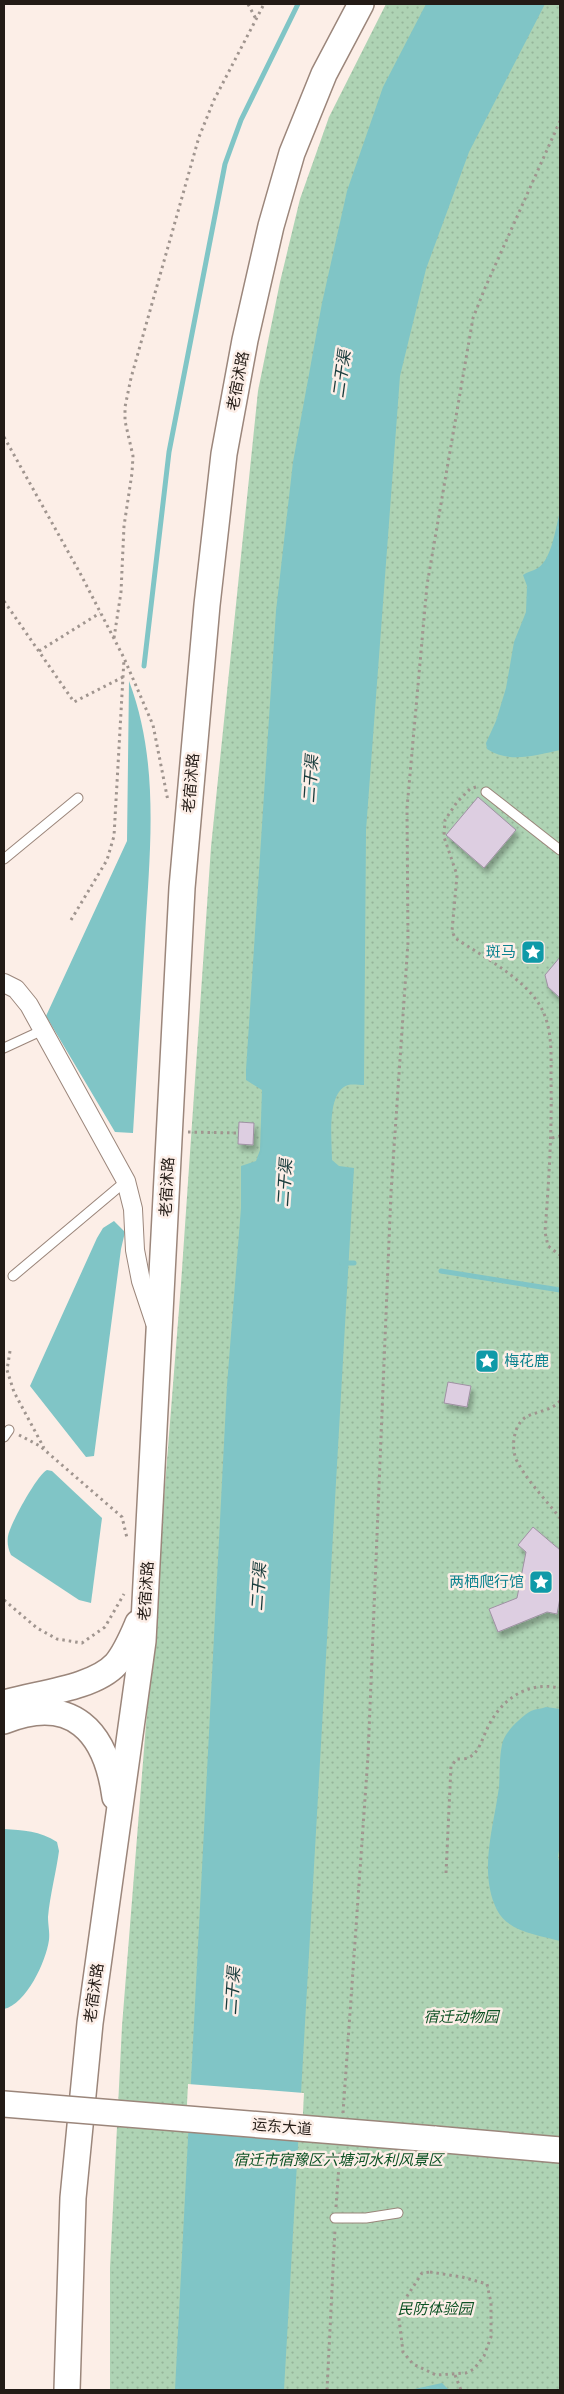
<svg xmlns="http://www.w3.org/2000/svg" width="564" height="2394" font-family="'Noto Serif','Noto Sans SC',serif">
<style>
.park{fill:url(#park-dots)}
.water{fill:#80c5c6}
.pier{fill:#fceee7}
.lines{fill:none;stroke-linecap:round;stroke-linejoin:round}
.stream{stroke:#80c5c6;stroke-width:5}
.building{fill:#ddcee1;stroke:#9f91a3;filter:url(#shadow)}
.lane-casing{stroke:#9b867b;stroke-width:11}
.street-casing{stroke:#9b867b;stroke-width:20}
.secondary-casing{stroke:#9b867b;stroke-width:28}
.path{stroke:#a0958f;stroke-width:3;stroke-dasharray:2.5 4;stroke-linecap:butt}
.lane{stroke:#fff;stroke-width:9}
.street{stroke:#fff;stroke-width:18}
.secondary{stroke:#fff;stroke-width:25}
.secondary-bridge-casing{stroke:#9b867b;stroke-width:28;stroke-linecap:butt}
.secondary-bridge{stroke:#fff;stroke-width:25}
.labels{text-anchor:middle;stroke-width:5;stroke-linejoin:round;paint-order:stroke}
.street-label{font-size:15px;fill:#231b16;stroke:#fceee7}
.culture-label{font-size:15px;fill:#0d838f;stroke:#fceee7;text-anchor:end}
.park-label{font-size:15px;font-style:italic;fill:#0c5224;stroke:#fceee7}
.water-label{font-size:16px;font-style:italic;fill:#183b3b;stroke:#fceee7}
</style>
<defs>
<pattern id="park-dots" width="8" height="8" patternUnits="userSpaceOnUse" patternTransform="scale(1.25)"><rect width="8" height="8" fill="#aed3b4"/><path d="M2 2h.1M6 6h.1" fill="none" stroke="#95b59a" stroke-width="1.8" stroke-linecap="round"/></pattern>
<filter id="shadow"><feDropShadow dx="3" dy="5.5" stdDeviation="2.5" flood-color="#0004"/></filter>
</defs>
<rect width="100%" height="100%" fill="#fceee7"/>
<path class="park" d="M386,4H560V2390H110V2268L122,2026L181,1284L211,847L258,391L280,282L300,199L329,117Z"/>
<g class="water">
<path d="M426,4H545L469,152L426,269L400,376L366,830L364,1085C359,1085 353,1084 348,1085C326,1092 332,1141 332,1160L339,1166L354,1168L284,2390H175L227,1385L241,1208V1166L256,1161L260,1150L262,1090L246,1080V1070L276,611L293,462L322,303L347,191L383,87Z"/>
<path d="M560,511V750C536,755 510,764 487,749L486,743L496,721L506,688L514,642L526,612L527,586L523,575C527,572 533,571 538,568C552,559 556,526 560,511Z"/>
<path d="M129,681C160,763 150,850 145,936C141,1002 137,1067 133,1133L115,1132L46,1016L127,841Z"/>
<path d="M114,1221L125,1232L121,1249L94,1456L86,1457L30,1386L97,1238L103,1228Z"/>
<path d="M47,1470L52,1471L102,1518L91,1603L79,1600L11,1555C8,1549 7,1543 8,1536C10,1524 37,1475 47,1470Z"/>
<path d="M546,1707L560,1709V1844L558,1857L560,1865V1941C539,1935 508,1932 497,1910C478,1872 494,1826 499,1787C500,1773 499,1754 503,1741C506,1731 522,1716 531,1711C535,1709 541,1709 546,1707Z"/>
<path d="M4,1829C23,1830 40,1831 57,1842L59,1851C56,1873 50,1895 48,1917C48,1925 50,1933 49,1940C46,1962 26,2004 4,2009Z"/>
<path d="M442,2383L449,2390H410Z"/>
</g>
<path class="pier" d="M188,2084L304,2093L302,2132L186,2123Z"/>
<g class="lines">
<g class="stream">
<path d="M144,666L169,452L225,164L241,120L298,4"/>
<path d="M342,1263H354"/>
<path d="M441,1271L560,1290"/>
</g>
</g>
<g class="building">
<path d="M478,797L516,830L484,868L446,835Z"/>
<path d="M560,957V998L548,987L545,975Z"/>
<path d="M239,1122L254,1123L253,1145L238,1144Z"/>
<path d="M448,1382L471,1386L467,1407L444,1403Z"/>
<path d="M533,1527L560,1550V1598L557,1614L547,1612L498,1632L489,1609L517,1598L526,1552L518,1545Z"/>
</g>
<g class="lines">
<g class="lane-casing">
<g id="lane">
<path d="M486,792L560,850"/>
<path d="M4,859L78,798"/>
<path d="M4,1048L43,1030"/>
<path d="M13,1276L126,1181"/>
<path d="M4,1437L9,1430"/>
<path d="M335,2218H366L398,2213"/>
</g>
</g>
<g class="street-casing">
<path id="street" d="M4,983L16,989L29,1005L126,1181L133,1209L135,1250L141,1281L155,1323"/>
</g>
<g class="secondary-casing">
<g id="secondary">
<path d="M8,1702C39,1693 94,1688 116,1664C126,1652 132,1637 138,1623"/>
<path d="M4,1721C72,1694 106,1731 115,1797"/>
<path d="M434,2139L560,2150"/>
<path d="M67,2390L73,2198L90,2023L143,1641L182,888L207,605L224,454L245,340L271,226L292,153L324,74L361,4"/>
</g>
</g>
<g class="path">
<path d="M248,4L256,19"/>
<path d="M4,437L80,573L124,658L153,725L168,801"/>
<path d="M4,601L74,702L123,677"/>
<path d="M114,638L121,592L124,526L132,473L133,456L125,421V407L131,378L199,137L214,100L264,4"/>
<path d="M39,651L100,613"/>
<path d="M476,787L470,789L457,802L445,820L444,837L457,875L452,931L455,938C482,956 522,977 539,1004C553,1026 551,1054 551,1079C552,1131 549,1179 545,1232L548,1246L560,1255"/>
<path d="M71,920L107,860L114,836L124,659"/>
<path d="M188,1132L236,1133"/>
<path d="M552,1138L560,1136"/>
<path d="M10,1351L7,1370L14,1392L44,1448"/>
<path d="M560,1401C551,1411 537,1411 526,1417C513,1425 510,1450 518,1463C529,1483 546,1500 560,1518"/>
<path d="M19,1435L40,1446L122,1517L127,1538"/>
<path d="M4,1600L37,1628L57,1639L82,1643L105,1627L124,1594"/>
<path d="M446,1873L451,1766L457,1759C460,1759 466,1759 468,1758C479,1753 482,1739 487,1729C501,1699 527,1681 560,1688"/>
<path d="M343,2113L368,1756L391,1192L408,942L407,808L427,585L473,318L485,288L560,121"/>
<path d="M336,2207L340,2151"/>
<path d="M430,2272L462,2277L487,2284L491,2303V2337L484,2356L474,2369L466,2373L436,2375L413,2364L403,2352L399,2319L402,2304L422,2273Z"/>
<path d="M455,2375L461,2390"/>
<path d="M327,2390L335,2229"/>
</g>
<use href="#lane" class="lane"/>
<use href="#street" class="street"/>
<use href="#secondary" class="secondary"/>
<g class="secondary-bridge-casing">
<path id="secondary-bridge" d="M4,2104L434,2139"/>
</g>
<use href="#secondary-bridge" class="secondary-bridge"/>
</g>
<defs>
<g id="sight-square" transform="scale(1.25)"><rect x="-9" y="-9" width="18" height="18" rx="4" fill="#0f9aa8" stroke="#fceee7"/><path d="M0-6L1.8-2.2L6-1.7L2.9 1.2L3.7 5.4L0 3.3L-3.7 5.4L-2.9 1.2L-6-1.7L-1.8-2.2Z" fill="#fff"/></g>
</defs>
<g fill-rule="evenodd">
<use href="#sight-square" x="533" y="952"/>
<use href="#sight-square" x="487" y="1361"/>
<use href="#sight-square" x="541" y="1582"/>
</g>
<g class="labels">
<g class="street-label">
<text transform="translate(238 381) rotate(-79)" y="5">老宿沭路</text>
<text transform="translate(191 783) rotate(-85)" y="5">老宿沭路</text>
<text transform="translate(167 1187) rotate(-87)" y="5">老宿沭路</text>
<text transform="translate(146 1591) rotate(-86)" y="5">老宿沭路</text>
<text transform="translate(94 1993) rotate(-82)" y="5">老宿沭路</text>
<text transform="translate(282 2127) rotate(5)" y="5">运东大道</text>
</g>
<g class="culture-label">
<text x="516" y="957">斑马</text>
<text x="504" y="1366" text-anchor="start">梅花鹿</text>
<text x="524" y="1587">两栖爬行馆</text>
</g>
<g class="park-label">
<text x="461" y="2022">宿迁动物园</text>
<text x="338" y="2165">宿迁市宿豫区六塘河水利风景区</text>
<text x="435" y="2314">民防体验园</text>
</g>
<g class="water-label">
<text transform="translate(341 374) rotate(-82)" y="6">二干渠</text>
<text transform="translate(310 779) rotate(-86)" y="6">二干渠</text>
<text transform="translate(284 1183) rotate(-86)" y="6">二干渠</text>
<text transform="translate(258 1587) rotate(-86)" y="6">二干渠</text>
<text transform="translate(232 1991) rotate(-86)" y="6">二干渠</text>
</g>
</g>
<rect width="564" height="2394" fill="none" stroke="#231b16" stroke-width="10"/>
</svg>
